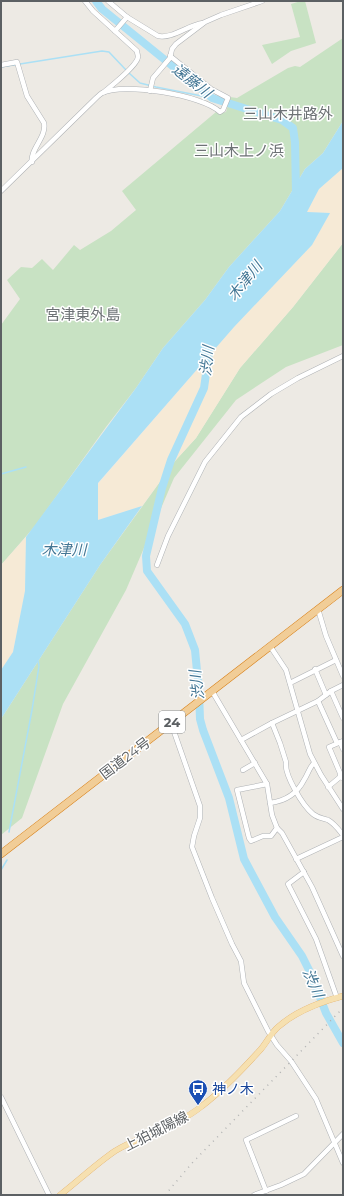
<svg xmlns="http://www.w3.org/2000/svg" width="344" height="1196" font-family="Montserrat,'Noto Sans JP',sans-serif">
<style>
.green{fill:#c8e2c3}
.sand{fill:#f6ead6}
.water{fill:#abe0f5}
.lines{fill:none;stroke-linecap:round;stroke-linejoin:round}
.stream{stroke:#abe0f5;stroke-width:1.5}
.river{stroke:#abe0f5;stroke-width:8}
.minor-casing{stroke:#afb2b5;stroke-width:5.5}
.major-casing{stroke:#e2ae68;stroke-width:6}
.highway-casing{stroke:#d88019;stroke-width:8}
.minor{stroke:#fff;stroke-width:4.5}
.major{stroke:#f6e0b0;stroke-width:5.5}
.highway{stroke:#f1cd97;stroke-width:7}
.rail{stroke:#b2b3b3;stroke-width:1.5;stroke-dasharray:1 5;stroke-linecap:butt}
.labels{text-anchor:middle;stroke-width:3;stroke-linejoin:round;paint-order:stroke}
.shield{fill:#fff;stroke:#8d9092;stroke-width:1}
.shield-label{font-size:13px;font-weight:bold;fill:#5c6063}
.street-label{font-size:14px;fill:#5c6063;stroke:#fff}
.transit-label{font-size:14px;fill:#164399;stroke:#fff;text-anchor:start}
.water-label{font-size:15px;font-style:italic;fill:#447795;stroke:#fff}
.neighbourhood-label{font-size:15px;fill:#6d7275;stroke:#fff}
</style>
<rect width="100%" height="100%" fill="#edeae4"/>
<g class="green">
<path d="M301,1H305L316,43L291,51L272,64L262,45L300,37L291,4Z"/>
<path d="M343,38V121L323,153L305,169L280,211L229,267L205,300L163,348L136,388L106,427L35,526L1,565V325L20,299L7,280L21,267L32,268L42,259L53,270L74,245L80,250L111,231L136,210L122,191L216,112L219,114L226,112L230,97L237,98L288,68L295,66L300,67Z"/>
<path d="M343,243V345L286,367L236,400L174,478L126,590L63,704L22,818L1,835V719L100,565L175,461L196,438L240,368L293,307Z"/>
</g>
<g class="sand">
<path d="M343,168V243L293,307L240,368L196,438L175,461L142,506L97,520L98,484L234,327L312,245L330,213L307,212L319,189Z"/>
<path d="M26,537L25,591L13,652L1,670V565Z"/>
</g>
<path class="water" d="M343,121V168L319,189L307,212L330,213L312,245L234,327L98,483V520L142,506L100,565L1,719V670L13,652L25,591L26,537L136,388L163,348L205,300L229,267L280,211L305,169L323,153Z"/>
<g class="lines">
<g class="stream">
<path d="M1,67L102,51L109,52L126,70"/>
<path d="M129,73L140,83L156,87L212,98"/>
<path d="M1,474L26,467"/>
<path d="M9,832L32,710L39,666L38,661"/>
<path d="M1,870L7,860"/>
</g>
<g class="river">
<path d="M96,1L102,9L212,98L282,120L293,128L295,142L296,193"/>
<path d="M210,346L204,388L171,460L162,488L146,556L147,571L185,624L195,650L199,692L200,719L203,730L229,798L244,859L275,917L302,956L311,974L326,1013L343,1043"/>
</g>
<g class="minor-casing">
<g id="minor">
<path d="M85,1L93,11L137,51C137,53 138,55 138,57C137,66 111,86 104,92"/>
<path d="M108,1L127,17L158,36C172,39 188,25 203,23"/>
<path d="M115,31L127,17"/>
<path d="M1,65L17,62L27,96L44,123C47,137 30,149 32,162"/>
<path d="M150,91L153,78L170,58L172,49L176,44L205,22L221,15L262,1"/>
<path d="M1,191L93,101C96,98 99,95 102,93C123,82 203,95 220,112L223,110L228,98L211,89L170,56"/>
<path d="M157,565L168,536L205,462L241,417L271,394L298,378L343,356"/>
<path d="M318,609L326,636L343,676"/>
<path d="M270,646L286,670L310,754L321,775L343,809"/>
<path d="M315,669L326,695"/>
<path d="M290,683L336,660"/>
<path d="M212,691L267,784L272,815L277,828L282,833L312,887L343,956"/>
<path d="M331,691L343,718"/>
<path d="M318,701L337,743"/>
<path d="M171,723L200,806V818L194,836L192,847L212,898L232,944L241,961L244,983L268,1031L277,1045L291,1061L316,1099L343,1163"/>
<path d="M272,723L280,743L286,762C284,775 303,806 313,814C318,818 322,818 328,820C334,823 339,830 343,835"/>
<path d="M241,740L272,723L318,701L331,691L343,685"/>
<path d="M340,742L343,749"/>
<path d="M243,770L255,763"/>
<path d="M340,777V773L329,747L343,741"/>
<path d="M267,784L237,790L249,838L251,841L263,836H271L277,828"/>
<path d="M328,787L340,777L343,778"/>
<path d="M270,803C285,801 297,794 304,780C308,774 309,768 314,763"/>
<path d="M296,859L343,837"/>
<path d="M304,872L288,884L316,939L337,998"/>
<path d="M1,1097L49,1195"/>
<path d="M266,1191L246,1140L296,1116"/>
<path d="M254,1195L281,1185L304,1174L343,1134"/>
</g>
</g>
<g class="major-casing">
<path id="major" d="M60,1195C78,1181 96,1164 115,1151C143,1134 176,1127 202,1106C223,1090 243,1069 261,1049C267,1042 271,1033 278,1027C296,1011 320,1002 343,996"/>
</g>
<g class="highway-casing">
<path id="highway" d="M1,854L343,590"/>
</g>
<use href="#minor" class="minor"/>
<use href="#major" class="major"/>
<use href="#highway" class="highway"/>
<path class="rail" d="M165,1195L193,1162L343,1008"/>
</g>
<defs>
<g id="bus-pin" transform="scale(1)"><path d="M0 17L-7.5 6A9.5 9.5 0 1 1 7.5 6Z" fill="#1a4fb4" stroke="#fff"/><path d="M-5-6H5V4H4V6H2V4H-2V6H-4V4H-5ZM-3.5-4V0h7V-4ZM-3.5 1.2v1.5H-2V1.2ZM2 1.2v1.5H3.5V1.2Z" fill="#fff"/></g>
</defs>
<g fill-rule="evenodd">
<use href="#bus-pin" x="198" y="1089"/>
</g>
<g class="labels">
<rect class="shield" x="159" y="711" width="26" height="22" rx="3"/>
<g class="shield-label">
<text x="172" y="727">24</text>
</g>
<g class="street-label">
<text transform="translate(125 758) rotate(-37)" y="5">国道24号</text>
<text transform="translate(156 1131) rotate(-27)" y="5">上狛城陽線</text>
</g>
<g class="transit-label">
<text x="212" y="1094">神ノ木</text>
</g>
<g class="water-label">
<text transform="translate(192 81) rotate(38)" y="5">遠藤川</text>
<text transform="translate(245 281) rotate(-51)" y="5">木津川</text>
<text transform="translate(207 361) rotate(-83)" y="5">渋川</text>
<text x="64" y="555">木津川</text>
<text transform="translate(197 685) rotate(-97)" y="5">渋川</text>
<text transform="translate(313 983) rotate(67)" y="5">渋川</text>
</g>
<g class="neighbourhood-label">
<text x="288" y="119">三山木井路外</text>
<text x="239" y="156">三山木上ノ浜</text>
<text x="83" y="320">宮津東外島</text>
</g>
</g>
<rect width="344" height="1196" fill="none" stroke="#5c6063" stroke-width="4"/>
</svg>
